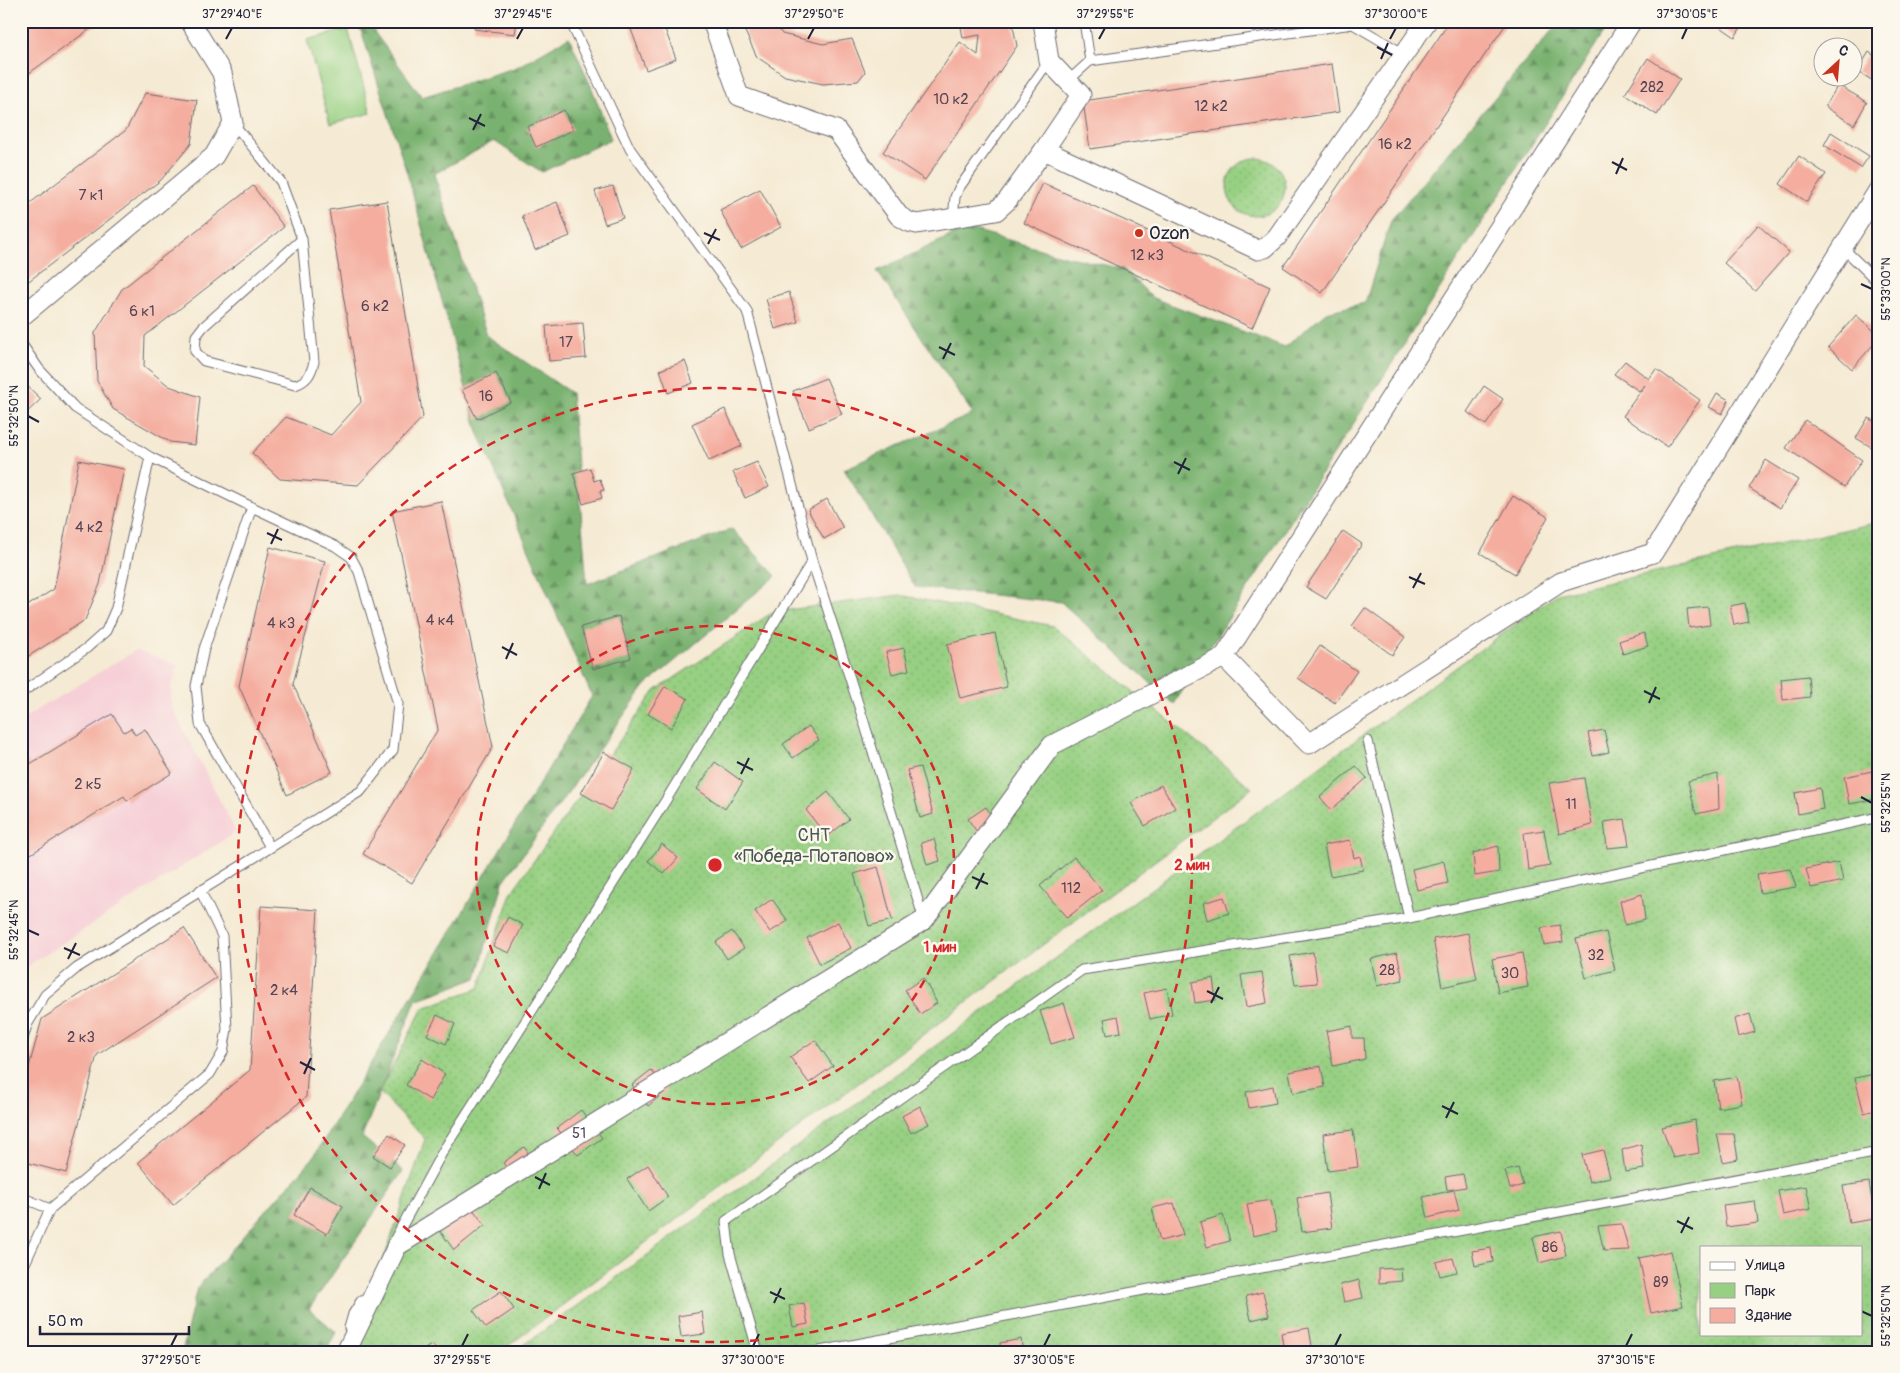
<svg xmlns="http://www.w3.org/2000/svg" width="1900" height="1373" font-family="Pangolin,sans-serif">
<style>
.built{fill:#f6cfd7}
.grass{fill:url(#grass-dots);stroke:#5c795e;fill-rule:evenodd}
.forest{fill:url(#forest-firs);stroke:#4e6a56}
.park{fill:#97d082;stroke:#5c795e}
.building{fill:#f4ad9f}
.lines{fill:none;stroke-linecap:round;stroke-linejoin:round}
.lane-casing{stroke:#6c6870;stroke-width:11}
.street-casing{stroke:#6c6870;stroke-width:21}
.lane{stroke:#fff;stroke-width:9}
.street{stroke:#fff;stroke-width:19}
.ticks{fill:none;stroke:#22223b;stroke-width:2}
.ring{fill:none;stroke:#d62828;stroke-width:2.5;stroke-dasharray:9 6}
.poi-dot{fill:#c8321e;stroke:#fbf7ec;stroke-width:2}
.labels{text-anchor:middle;stroke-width:5;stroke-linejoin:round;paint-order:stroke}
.number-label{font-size:15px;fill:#564554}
.poi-label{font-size:18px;fill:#22223b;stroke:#fbf7ec;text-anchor:start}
.park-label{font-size:18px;fill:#455650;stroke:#fbf7ec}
.centre{fill:#d62828;stroke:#fbf7ec;stroke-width:2.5}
.ring-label{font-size:15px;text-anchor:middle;font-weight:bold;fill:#d62828;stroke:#fbf7ec;stroke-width:5;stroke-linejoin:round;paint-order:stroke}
.neatline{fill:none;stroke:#22223b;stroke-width:2}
.ticks-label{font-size:12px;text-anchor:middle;fill:#22223b}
</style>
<defs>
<pattern id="grass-dots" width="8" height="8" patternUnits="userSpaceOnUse" patternTransform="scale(1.25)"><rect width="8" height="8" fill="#97d082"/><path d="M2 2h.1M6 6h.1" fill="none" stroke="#82b271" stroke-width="1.8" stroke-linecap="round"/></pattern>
<pattern id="forest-firs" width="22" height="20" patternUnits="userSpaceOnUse" patternTransform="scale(1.25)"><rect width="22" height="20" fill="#79b270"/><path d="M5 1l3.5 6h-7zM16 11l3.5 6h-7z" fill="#63905d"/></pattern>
</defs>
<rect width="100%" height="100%" fill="#fbf7ec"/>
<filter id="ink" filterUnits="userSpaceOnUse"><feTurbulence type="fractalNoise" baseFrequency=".02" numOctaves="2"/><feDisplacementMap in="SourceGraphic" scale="10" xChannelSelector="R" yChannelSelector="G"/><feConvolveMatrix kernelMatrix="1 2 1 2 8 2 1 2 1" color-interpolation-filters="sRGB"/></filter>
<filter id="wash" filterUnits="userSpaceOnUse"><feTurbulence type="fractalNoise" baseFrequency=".0096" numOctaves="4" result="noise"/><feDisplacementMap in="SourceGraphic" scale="20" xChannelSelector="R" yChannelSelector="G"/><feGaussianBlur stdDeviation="1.12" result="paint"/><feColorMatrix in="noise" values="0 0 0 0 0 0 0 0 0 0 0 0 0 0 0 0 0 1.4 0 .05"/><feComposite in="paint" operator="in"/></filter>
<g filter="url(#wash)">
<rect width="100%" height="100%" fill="#f5ead3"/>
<path class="built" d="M136,650L178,665L171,688L172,707L236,832L21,970V720Z"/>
<g class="grass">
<circle cx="1256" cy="187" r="29"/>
<path d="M1879,522V1352H514L1557,594ZM1701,1247H1861V1334H1701Z"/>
<path d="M900,595L1053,626L1252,788L500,1352H352L425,1139L379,1092L423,1008L479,988L511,893L655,691L773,612Z"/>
</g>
<g class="forest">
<path d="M358,21H370L375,33L422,97L517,67L569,37L591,86L611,139L542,172L494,141L434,174L487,336L571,393L587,584L732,529L776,576L645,686L503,882L477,978L416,1000L362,1137L403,1171L309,1309L336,1332L326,1352H182L197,1288L313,1158L435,958L592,696L478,432L407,173Z"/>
<path d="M1560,21H1611L1174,704L1061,602L915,587L844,469L973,414L877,271L967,228L1064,256L1123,269L1153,298L1285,347L1326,312L1365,303L1391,220Z"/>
</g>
<path class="park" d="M348,29L371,113L330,124L307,40Z"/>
<g id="blocks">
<g class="building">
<path d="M23,21H101L21,79V23Z"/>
<path d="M475,21H517L515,34L474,29Z"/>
<path d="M628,21H662L676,59L646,70Z"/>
<path d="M740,21H773L782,34L823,44L852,39L865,72L858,81L823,84L785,76L757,57Z"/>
<path d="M960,21H1012L1017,46L925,180L883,152L960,42L978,55L980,35L963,38Z"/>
<path d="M1450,21H1508L1322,293L1283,267Z"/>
<path d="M1712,21H1745L1735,37Z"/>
<path d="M1869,52L1879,59L1878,84L1857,71Z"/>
<path d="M1648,58L1680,79L1657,115L1625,94Z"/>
<path d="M1332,64L1339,112L1090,149L1083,101Z"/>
<path d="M1838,85L1867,102L1854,125L1825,107Z"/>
<path d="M145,93L197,100L191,144L161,180L21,287V210L126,130Z"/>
<path d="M564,110L573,130L536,147L527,127Z"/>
<path d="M1831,132L1869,156L1861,168L1824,145Z"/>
<path d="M1799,156L1826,174L1807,202L1780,184Z"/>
<path d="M1043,183L1270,287L1252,328L1024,223Z"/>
<path d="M253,186L284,227L145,336L144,366L169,386L200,397L195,445L170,442L113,409L97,381L95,333L122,289Z"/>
<path d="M613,186L623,218L605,224L595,191Z"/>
<path d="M760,189L781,227L741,249L720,210Z"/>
<path d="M387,201L423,417L358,485L280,479L252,453L286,417L331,435L361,402L329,210Z"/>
<path d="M557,202L570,236L535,250L522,216Z"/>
<path d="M1758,225L1789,252L1755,291L1724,263Z"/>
<path d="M1879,246V262L1871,257Z"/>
<path d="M789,292L798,322L775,329L766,299Z"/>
<path d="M1856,315L1879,335V338L1852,369L1828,347Z"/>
<path d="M583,323L586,358L549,361L546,326Z"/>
<path d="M685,361L693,383L668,393L660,370Z"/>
<path d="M1625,361L1649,379L1656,369L1700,400L1667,447L1623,416L1645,385L1639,391L1614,374Z"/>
<path d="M496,373L511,402L477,419L462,390Z"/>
<path d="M826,378L842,414L809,428L793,391Z"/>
<path d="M21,380L41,399L21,418Z"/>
<path d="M1484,386L1503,399L1486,425L1467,412Z"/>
<path d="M1717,393L1729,400L1722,414L1709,407Z"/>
<path d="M725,409L742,446L709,461L692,424Z"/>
<path d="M1868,418L1879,424L1878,451L1856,438Z"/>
<path d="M1805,420L1862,460L1844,487L1786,448Z"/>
<path d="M79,460L124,469L100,584L85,620L21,661V610L54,589Z"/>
<path d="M1766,460L1798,480L1780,508L1749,488Z"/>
<path d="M757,462L769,487L745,498L733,472Z"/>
<path d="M590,468L594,481L600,479L604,490L600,491L602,498L583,504L573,473Z"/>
<path d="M1513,496L1548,517L1515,574L1480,553Z"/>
<path d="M827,499L843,528L824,539L808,510Z"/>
<path d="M441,501L493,747L412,883L363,854L438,729L392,511Z"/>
<path d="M1343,531L1362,544L1326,599L1306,587Z"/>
<path d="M270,547L325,561L293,684L332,772L287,795L239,686Z"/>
<path d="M1745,603L1749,622L1734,625L1730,606Z"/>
<path d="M1708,607L1710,625L1689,628L1687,609Z"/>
<path d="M1365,608L1405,637L1392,655L1352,626Z"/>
<path d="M619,616L631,658L593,669L581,627Z"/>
<path d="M995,633L1007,687L960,698L947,644Z"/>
<path d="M1644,633L1648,646L1623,654L1619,641Z"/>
<path d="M1320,646L1357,671L1335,703L1298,678Z"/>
<path d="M904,648L909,670L892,674L886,652Z"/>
<path d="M1808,676L1810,697L1783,700L1781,679Z"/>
<path d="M665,686L688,699L671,728L648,714Z"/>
<path d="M112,714L124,732L131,728L135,735L145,729L172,773L127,801L124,796L21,860V765L28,761L30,764Z"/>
<path d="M809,726L819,740L793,758L783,744Z"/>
<path d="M1604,730L1609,752L1593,756L1588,733Z"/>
<path d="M604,752L634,769L611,810L581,793Z"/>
<path d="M715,762L743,782L725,809L697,789Z"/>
<path d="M1356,766L1367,778L1331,810L1320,797Z"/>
<path d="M920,767L933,814L920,818L907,770Z"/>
<path d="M1872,771L1877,799L1849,804L1844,777Z"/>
<path d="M1718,774L1719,809L1696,814L1688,781Z"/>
<path d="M1584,778L1592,825L1559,834L1549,783Z"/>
<path d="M1161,785L1175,808L1145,826L1131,803Z"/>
<path d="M1820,788L1823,809L1798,814L1795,793Z"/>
<path d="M828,792L849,819L827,837L806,810Z"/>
<path d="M986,807L999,826L981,838L968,819Z"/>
<path d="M1625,819L1629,846L1607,848L1604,822Z"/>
<path d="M1544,830L1550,866L1528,870L1524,833Z"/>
<path d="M934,839L940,861L927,865L921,843Z"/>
<path d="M1350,840L1354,858L1360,856L1363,870L1330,876L1324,845Z"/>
<path d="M662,844L678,858L664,874L648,861Z"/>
<path d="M1498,846L1499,872L1475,876L1473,853Z"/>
<path d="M1074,857L1102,890L1067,918L1040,886Z"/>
<path d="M1444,861L1448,883L1417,890L1412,869Z"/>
<path d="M1839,862L1843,881L1811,888L1806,869Z"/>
<path d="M878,867L892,920L869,926L854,874Z"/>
<path d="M1790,869L1796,887L1760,893L1757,874Z"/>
<path d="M1642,894L1645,920L1625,925L1620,901Z"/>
<path d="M1224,897L1229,913L1207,920L1203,903Z"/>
<path d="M772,899L788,921L770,932L755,911Z"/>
<path d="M261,906L318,910L306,1097L173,1205L138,1162L250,1070Z"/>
<path d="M508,917L523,925L509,953L493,946Z"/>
<path d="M838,922L851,948L820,964L807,938Z"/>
<path d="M1560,925L1563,942L1544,945L1541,928Z"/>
<path d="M184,928L216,978L97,1055L66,1173L21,1161V1096L42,1019Z"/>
<path d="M732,931L744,948L727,959L716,942Z"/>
<path d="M1606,932L1615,970L1586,978L1576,939Z"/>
<path d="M1468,933L1477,979L1442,987L1433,939Z"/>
<path d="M1313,952L1317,983L1295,985L1290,956Z"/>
<path d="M1397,953L1403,980L1377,986L1371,959Z"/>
<path d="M1522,953L1528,987L1498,993L1492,959Z"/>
<path d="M1262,972L1267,1003L1246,1007L1241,975Z"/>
<path d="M923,978L937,1003L920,1014L905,990Z"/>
<path d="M1213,978L1216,1000L1195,1003L1192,982Z"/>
<path d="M1167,988L1172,1014L1150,1019L1144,993Z"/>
<path d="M1064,1003L1075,1037L1051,1044L1040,1011Z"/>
<path d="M1750,1014L1755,1032L1738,1037L1734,1019Z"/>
<path d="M437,1015L455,1024L446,1044L427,1035Z"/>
<path d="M1118,1016L1121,1032L1107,1035L1104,1019Z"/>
<path d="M1352,1026V1038H1364L1365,1059L1333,1066L1326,1031Z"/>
<path d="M815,1040L833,1066L809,1083L790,1057Z"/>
<path d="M422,1059L445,1074L430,1100L406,1085Z"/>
<path d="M1321,1066L1325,1087L1293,1093L1289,1072Z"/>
<path d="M651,1070L667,1090L648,1106L632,1085Z"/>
<path d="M1879,1073V1109L1864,1113L1855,1078Z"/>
<path d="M1737,1077L1742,1104L1718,1108L1714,1081Z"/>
<path d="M1273,1086L1276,1103L1249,1108L1246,1092Z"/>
<path d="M920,1106L929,1124L911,1133L902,1116Z"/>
<path d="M581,1110L602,1138L578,1155L557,1128Z"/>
<path d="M1695,1120L1699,1153L1673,1158L1662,1127Z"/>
<path d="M1353,1130L1358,1167L1328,1171L1323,1134Z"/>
<path d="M389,1134L405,1145L390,1167L373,1156Z"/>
<path d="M1717,1134H1734L1738,1159L1723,1162Z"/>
<path d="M1641,1144L1644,1169L1625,1172L1622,1150Z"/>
<path d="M524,1147L538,1166L517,1181L503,1163Z"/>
<path d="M1603,1150L1610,1177L1589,1182L1582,1155Z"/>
<path d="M648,1165L668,1197L648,1211L627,1179Z"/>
<path d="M1518,1168L1523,1185L1510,1189L1505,1171Z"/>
<path d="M1879,1171V1197H1876L1872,1172Z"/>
<path d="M1463,1174L1466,1187L1447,1190L1445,1177Z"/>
<path d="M1869,1182L1875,1219L1849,1223L1843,1186Z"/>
<path d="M1806,1186L1811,1209L1783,1215L1778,1191Z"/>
<path d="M310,1187L343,1206L327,1234L294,1215Z"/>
<path d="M1454,1190L1459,1210L1428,1218L1423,1197Z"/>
<path d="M1327,1193L1332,1228L1302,1232L1297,1198Z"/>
<path d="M1271,1200L1277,1231L1253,1236L1247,1204Z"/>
<path d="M1755,1201L1758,1223L1726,1227L1723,1205Z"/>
<path d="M468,1203L485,1225L454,1250L437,1227Z"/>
<path d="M1174,1203L1183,1235L1160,1241L1152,1208Z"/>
<path d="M1223,1215L1230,1241L1207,1247L1200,1222Z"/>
<path d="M1621,1224L1629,1250L1604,1251L1598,1226Z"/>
<path d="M1561,1231L1566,1256L1539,1263L1533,1237Z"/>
<path d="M1491,1248L1493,1262L1475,1266L1472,1251Z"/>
<path d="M1671,1251L1683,1306L1651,1313L1639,1258Z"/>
<path d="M1453,1258L1457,1272L1440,1276L1436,1262Z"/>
<path d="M1401,1268L1402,1281L1379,1283V1269Z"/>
<path d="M1359,1280L1363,1298L1344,1302L1340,1285Z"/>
<path d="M501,1291L514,1309L486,1328L473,1310Z"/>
<path d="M1263,1292L1269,1316L1251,1320L1246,1296Z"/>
<path d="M804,1303L808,1324L793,1327L789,1306Z"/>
<path d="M702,1312L705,1334L681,1337L678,1316Z"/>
<path d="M1309,1328L1313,1352H1284L1281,1333Z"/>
<path d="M1021,1339L1023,1352H1001L1000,1343Z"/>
<path d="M432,1344L438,1352H421Z"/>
</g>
</g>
</g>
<g filter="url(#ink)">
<use href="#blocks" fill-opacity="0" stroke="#6c6870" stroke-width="1"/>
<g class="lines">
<g class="lane-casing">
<g id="lane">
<path d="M570,21L630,149L747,311L812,561L864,722L924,920"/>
<path d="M1084,21L1090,61L1353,24L1404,54"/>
<path d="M1068,81L1090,61"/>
<path d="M233,123L281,182L302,239L314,362C311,374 307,381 295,385L204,361L195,351L196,336L203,327L302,239"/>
<path d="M953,219L955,197L959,188L1049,61"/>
<path d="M1842,247L1879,283"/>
<path d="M21,343L39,369L75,408L150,457L252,507L335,546L351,557L359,572L398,704L393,750L361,791L77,968L45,995L27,1025L21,1046"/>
<path d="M252,507L204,649L196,686L200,724L270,847"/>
<path d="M21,693L87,648L106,631L116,608L150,457"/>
<path d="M1368,741L1409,918"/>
<path d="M21,1197L50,1209"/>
<path d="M391,1246L443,1151L666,800L812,561"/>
<path d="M21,1272L50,1209L210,1074L223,1052L227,1029L222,936L200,890"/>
<path d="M349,1328L353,1314L361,1301"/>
<path d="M758,1352L730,1254L726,1221L1082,970L1409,918L1879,817"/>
<path d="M814,1352L1879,1152"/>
</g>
</g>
<g class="street-casing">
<g id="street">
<path d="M712,21L739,96L836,130L899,216L909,222L917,224L996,211L1007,201L1044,150"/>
<path d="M1043,21L1049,61L1081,95L1044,150L1258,250L1265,248L1277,237L1427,21"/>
<path d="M1632,21L1224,657L1309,744L1561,582L1653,553L1879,189"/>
<path d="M21,317L214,156L233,123L222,73L190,21"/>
<path d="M346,1352L397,1246L924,920L1052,745L1224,657"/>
</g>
</g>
<use href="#lane" class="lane"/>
<use href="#street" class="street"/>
</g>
</g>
<path class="ticks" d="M226,39L232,28M517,39L523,28M808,39L814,28M1099,39L1105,28M1390,39L1396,28M1682,39L1687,28M1377,47L1392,55M1381,59L1388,43M469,118L485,126M473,130L481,114M1612,162L1627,170M1616,174L1623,158M704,233L720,240M708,244L716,229M1861,284L1872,289M939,347L955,355M943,359L951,343M28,416L39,422M1174,462L1190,470M1178,474L1186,458M267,533L282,540M271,544L278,529M1409,577L1425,584M1413,588L1421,573M502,647L517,655M506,659L513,643M1644,691L1660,699M1649,703L1656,687M737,762L753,770M741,774L749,758M1861,797L1872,803M972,877L988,884M976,889L984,873M28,930L39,935M64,948L80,955M68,959L76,943M1207,991L1223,999M1211,1003L1219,987M300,1062L315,1070M304,1074L311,1058M1442,1106L1458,1114M1446,1118L1454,1102M535,1177L550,1185M539,1189L546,1173M1677,1221L1693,1229M1681,1233L1689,1217M770,1292L785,1299M774,1303L781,1288M1861,1311L1872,1316M171,1346L177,1334M462,1346L468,1334M753,1346L759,1334M1044,1346L1050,1334M1335,1346L1341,1334M1626,1346L1632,1334"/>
<g class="ring">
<circle cx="715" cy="865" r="239"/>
<circle cx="715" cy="865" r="477"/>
</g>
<circle class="poi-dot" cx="1139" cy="233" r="5"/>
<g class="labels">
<g class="number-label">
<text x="1652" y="92">282</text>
<text x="951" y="104">10 к2</text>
<text x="1211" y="111">12 к2</text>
<text x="1395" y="149">16 к2</text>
<text x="91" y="200">7 к1</text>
<text x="1147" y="260">12 к3</text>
<text x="375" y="311">6 к2</text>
<text x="142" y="316">6 к1</text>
<text x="566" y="347">17</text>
<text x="486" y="401">16</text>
<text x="89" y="532">4 к2</text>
<text x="440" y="625">4 к4</text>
<text x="281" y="628">4 к3</text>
<text x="88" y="789">2 к5</text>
<text x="1571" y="809">11</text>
<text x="1071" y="893">112</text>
<text x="1596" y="960">32</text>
<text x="1387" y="975">28</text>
<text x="1510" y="978">30</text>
<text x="284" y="995">2 к4</text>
<text x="81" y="1042">2 к3</text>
<text x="579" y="1138">51</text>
<text x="1550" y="1252">86</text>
<text x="1661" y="1287">89</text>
</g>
<g class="poi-label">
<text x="1149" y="239">Ozon</text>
</g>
<g class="park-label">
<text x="814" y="841">СНТ<tspan x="814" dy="21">«Победа-Потапово»</tspan></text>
</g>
</g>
<circle cx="715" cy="865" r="8" class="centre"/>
<g class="ring-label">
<text x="1192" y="870">2 мин</text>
<text x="940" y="952">1 мин</text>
</g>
<rect width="1900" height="1373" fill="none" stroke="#fbf7ec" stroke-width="55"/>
<rect x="1700" y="1246" width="162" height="90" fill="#fbf7ec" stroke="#a4a2a5"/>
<rect x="1710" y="1262" width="25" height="8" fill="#ffffff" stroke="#a4a2a5"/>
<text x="1745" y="1270" font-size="15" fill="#22223b">Улица</text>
<rect x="1710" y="1283" width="25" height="15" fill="#97d082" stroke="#a4a2a5"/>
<text x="1745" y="1296" font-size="15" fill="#22223b">Парк</text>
<rect x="1710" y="1308" width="25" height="15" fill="#f4ad9f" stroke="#a4a2a5"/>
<text x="1745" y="1320" font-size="15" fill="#22223b">Здание</text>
<g transform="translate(1838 62) rotate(26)"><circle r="24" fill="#fbf7ec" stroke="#a4a2a5"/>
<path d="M0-4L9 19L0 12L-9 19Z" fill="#c8321e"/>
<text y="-8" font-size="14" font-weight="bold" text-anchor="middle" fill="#22223b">С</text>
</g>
<path d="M40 1326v8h149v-8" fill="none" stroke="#22223b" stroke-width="2.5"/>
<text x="48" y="1326" font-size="15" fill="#22223b" stroke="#fbf7ec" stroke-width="4" paint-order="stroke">50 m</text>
<rect x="28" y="28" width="1844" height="1318" class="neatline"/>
<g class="ticks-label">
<text x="232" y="18">37°29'40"E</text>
<text x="523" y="18">37°29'45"E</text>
<text x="814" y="18">37°29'50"E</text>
<text x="1105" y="18">37°29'55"E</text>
<text x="1396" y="18">37°30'00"E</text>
<text x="1687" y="18">37°30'05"E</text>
<text transform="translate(1886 289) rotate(-90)" y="4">55°33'00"N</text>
<text transform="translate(14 416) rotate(-90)" y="4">55°32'50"N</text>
<text transform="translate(1886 803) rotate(-90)" y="4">55°32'55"N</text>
<text transform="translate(14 930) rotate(-90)" y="4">55°32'45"N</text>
<text transform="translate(1886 1316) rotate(-90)" y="4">55°32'50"N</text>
<text x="171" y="1364">37°29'50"E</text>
<text x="462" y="1364">37°29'55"E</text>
<text x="753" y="1364">37°30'00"E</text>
<text x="1044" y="1364">37°30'05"E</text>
<text x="1335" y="1364">37°30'10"E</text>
<text x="1626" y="1364">37°30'15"E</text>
</g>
</svg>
